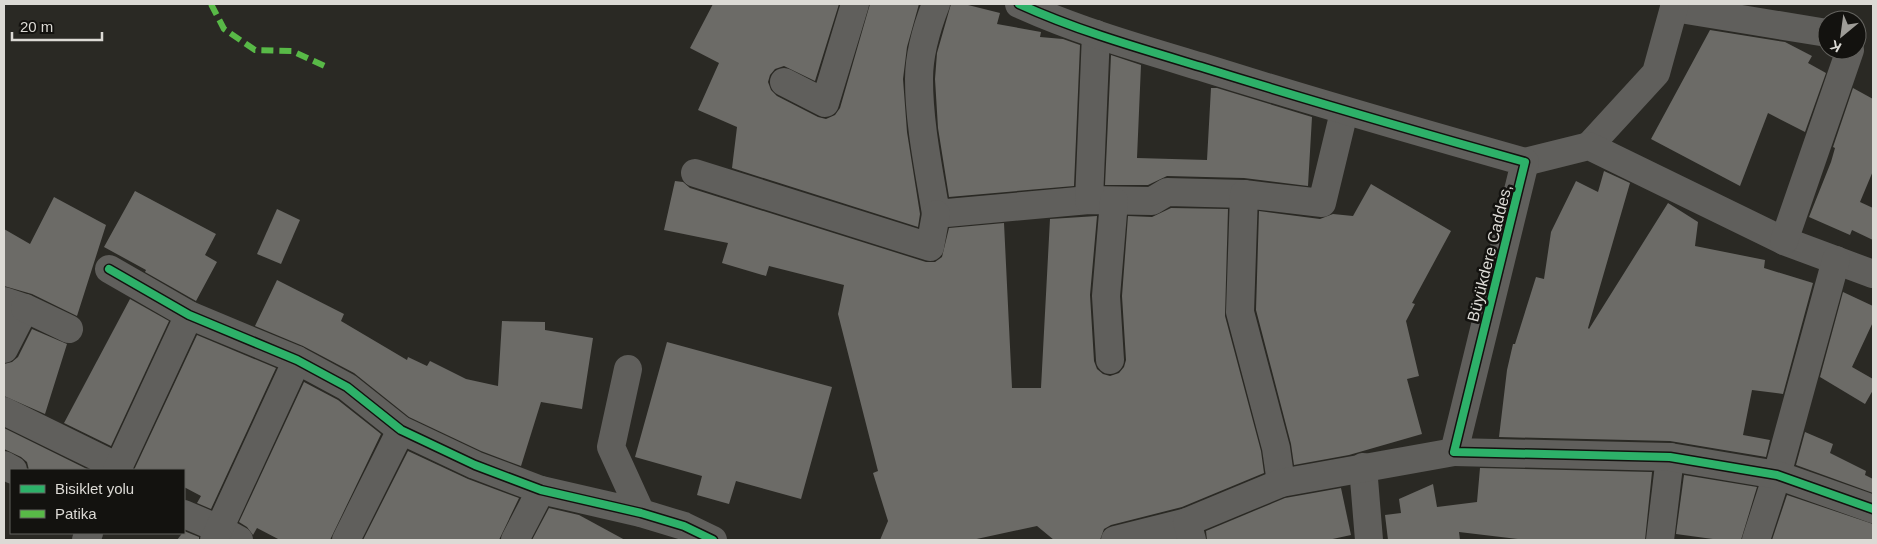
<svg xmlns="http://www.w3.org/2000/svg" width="1877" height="544" font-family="Helvetica,sans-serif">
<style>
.building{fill:#6c6b67}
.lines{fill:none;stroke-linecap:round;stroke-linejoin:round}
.minor{stroke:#605f5c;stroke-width:28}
.tertiary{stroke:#605f5c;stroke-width:28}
.quiet{stroke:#58b947;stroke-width:6;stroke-dasharray:12 6;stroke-linecap:butt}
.cycleway-casing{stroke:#13120f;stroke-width:11}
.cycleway{stroke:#2db169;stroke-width:8}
.labels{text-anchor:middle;stroke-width:5;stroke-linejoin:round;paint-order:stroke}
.street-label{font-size:16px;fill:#dcdad5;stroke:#13120f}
</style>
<rect width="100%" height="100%" fill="#2a2924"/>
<g class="building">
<path d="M713,4H839L815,81L784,66L775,69L770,75L768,82L771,90L777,96L818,117L826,119L835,115L840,108L870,4H919L907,47L903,79L907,132L920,214L918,227L732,168L737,127L698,110L719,63L690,48Z"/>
<path d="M951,4H964L1000,13L997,24L1041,32L1040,37L1063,39L1080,45L1074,186L949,197L938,128L935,79L937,53Z"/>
<path d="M1710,30L1785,42L1812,56L1808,63L1826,73L1805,132L1768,113L1740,186L1651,139Z"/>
<path d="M1111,55L1141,65L1137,158L1207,160L1211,88H1217L1312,117L1308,186L1244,178L1167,176L1148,185H1105Z"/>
<path d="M1853,88L1873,99V171L1860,202L1873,208V240L1852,230L1850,235L1809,217L1831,162L1835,148L1833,147Z"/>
<path d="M1604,171L1630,183L1588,328L1589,329L1668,203L1698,222L1695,246L1765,260L1764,268L1813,283L1783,394L1752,390L1743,435L1770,440L1766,457L1670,441L1499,437L1507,370L1513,344H1515L1536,277L1544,279L1551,232L1576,181L1598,192Z"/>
<path d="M675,181L683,182L690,188L926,262H935L942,257L949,228L1004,223L1012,388H1041L1050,219L1097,216L1090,295L1094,361L1097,369L1103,374L1110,376L1119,373L1124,367L1126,360L1122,296L1128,216L1152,217L1171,208L1228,209L1225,316L1261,451L1264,473L1182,507L1111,525L1104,529L1100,540H1054L1037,526L972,540H880L888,521L873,473L878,471L838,314L844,285L769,266L766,276L722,263L728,243L664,230Z"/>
<path d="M1371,184L1451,231L1412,303L1415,304L1406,321L1419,376L1407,379L1422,434L1349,455L1294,465L1291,444L1256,310L1259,211L1320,219L1333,214L1353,216Z"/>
<path d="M135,191L216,234L205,255L217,262L196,301L145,272L146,270L104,247Z"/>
<path d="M54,197L106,225L77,316L32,294L4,286V229L30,244Z"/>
<path d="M277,209L300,220L281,264L257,254Z"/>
<path d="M277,280L344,314L341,321L407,360L408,357L427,366L430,361L466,379L498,386L502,321L545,322V330L593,338L582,409L541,402L521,466L481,451L409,417L354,373L303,346L255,326Z"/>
<path d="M1843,292L1873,306V322L1852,367L1873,379V390L1865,404L1820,377Z"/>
<path d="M130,299L169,321L111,446L64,423Z"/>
<path d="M32,329L67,344L45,414L4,396V364L12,362L18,357Z"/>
<path d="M197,335L276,368L211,509L197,503L201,496L184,487V470H134Z"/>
<path d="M667,342L832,387L801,499L736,481L729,504L697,495L702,476L635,457Z"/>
<path d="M304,382L338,400L381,434L330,540H280L257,528L253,535L247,527L239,522Z"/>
<path d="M4,428L89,470H29L27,462L21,457L4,449Z"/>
<path d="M1805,432L1833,444L1830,453L1866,471L1865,475L1873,479V493L1796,465Z"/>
<path d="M408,451L468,479L519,498L499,540H363Z"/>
<path d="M1480,468L1652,472L1645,540H1526L1459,532L1460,540H1388L1385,515L1401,513L1399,499L1433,484L1437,507L1477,502Z"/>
<path d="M1684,475L1757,487L1741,540H1720L1676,534Z"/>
<path d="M1341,488L1351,535L1328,540H1207L1206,531L1285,498Z"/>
<path d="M1787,495L1873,524V540H1772Z"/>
<path d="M549,508L579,515L625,540H532Z"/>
<path d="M184,531L199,537V540H177Z"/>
</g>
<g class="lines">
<g class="minor">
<path d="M936,4C927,27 919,54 919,79C919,124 929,170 936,214L1089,200L1152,201L1167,192L1244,194"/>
<path d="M1674,8L1827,33"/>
<path d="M784,82L825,103L855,4"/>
<path d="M1589,146L1656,73L1675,4"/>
<path d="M1525,162L1589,146L1784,241L1873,274"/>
<path d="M695,173L930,247L936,214"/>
<path d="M1089,200L1096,34"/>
<path d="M1784,241L1850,50"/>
<path d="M109,269L189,315L297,360L347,387L401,430L475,465L541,490L641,513L684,526L713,540"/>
<path d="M4,301L25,308L4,349"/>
<path d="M25,308L69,329"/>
<path d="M1110,360L1106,296L1114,201"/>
<path d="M628,369L611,447L641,513"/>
<path d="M4,411L118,467"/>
<path d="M4,465L13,470"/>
<path d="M1363,467L1369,540"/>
<path d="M117,470L189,315"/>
<path d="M1281,483L1276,448L1240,312L1244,194L1322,203L1344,112"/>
<path d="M184,514L219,529L239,540"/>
<path d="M86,540L89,533"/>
<path d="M214,540L297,360"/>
<path d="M346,540L401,430"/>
<path d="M515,540L541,490"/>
<path d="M1115,540L1187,522"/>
<path d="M1192,540L1187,522L1281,483L1454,452"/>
<path d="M1660,540L1670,457"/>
<path d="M1756,540L1777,475L1836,260"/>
</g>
<path class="tertiary" d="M1019,4C1078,31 1142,49 1205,68C1311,101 1418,132 1525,162L1454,452L1670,457L1777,475L1873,509"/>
<path class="quiet" d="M211,4L224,29L255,50L292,51L329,68"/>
<g class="cycleway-casing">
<g id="cycleway">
<path d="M1019,4C1078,31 1142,49 1205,68C1311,101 1418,132 1525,162L1454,452L1670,457L1777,475L1873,509"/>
<path d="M109,269L189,315L297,360L347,387L401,430L475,465L541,490L641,513L684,526L713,540"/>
</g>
</g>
<use href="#cycleway" class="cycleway"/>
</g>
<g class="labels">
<g class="street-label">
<text transform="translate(1489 253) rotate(-76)" y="6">Büyükdere Caddes,</text>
</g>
</g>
<rect width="1877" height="544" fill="none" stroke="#dcdad5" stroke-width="10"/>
<rect x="10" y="469" width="175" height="65" fill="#13120f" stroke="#63625e"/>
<rect x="20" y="485" width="25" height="8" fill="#2db169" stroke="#63625e"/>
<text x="55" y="494" font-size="15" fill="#dcdad5">Bisiklet yolu</text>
<rect x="20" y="510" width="25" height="8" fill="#58b947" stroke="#63625e"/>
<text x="55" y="519" font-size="15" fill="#dcdad5">Patika</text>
<g transform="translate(1842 35) rotate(209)"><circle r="24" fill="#13120f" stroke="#63625e"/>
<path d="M0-4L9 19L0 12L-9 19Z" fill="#9e9c97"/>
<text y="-8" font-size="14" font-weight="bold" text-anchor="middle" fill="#dcdad5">K</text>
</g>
<path d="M12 32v8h90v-8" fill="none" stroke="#dcdad5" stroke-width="2.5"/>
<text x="20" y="32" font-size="15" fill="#dcdad5" stroke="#13120f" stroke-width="4" paint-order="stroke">20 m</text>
</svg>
